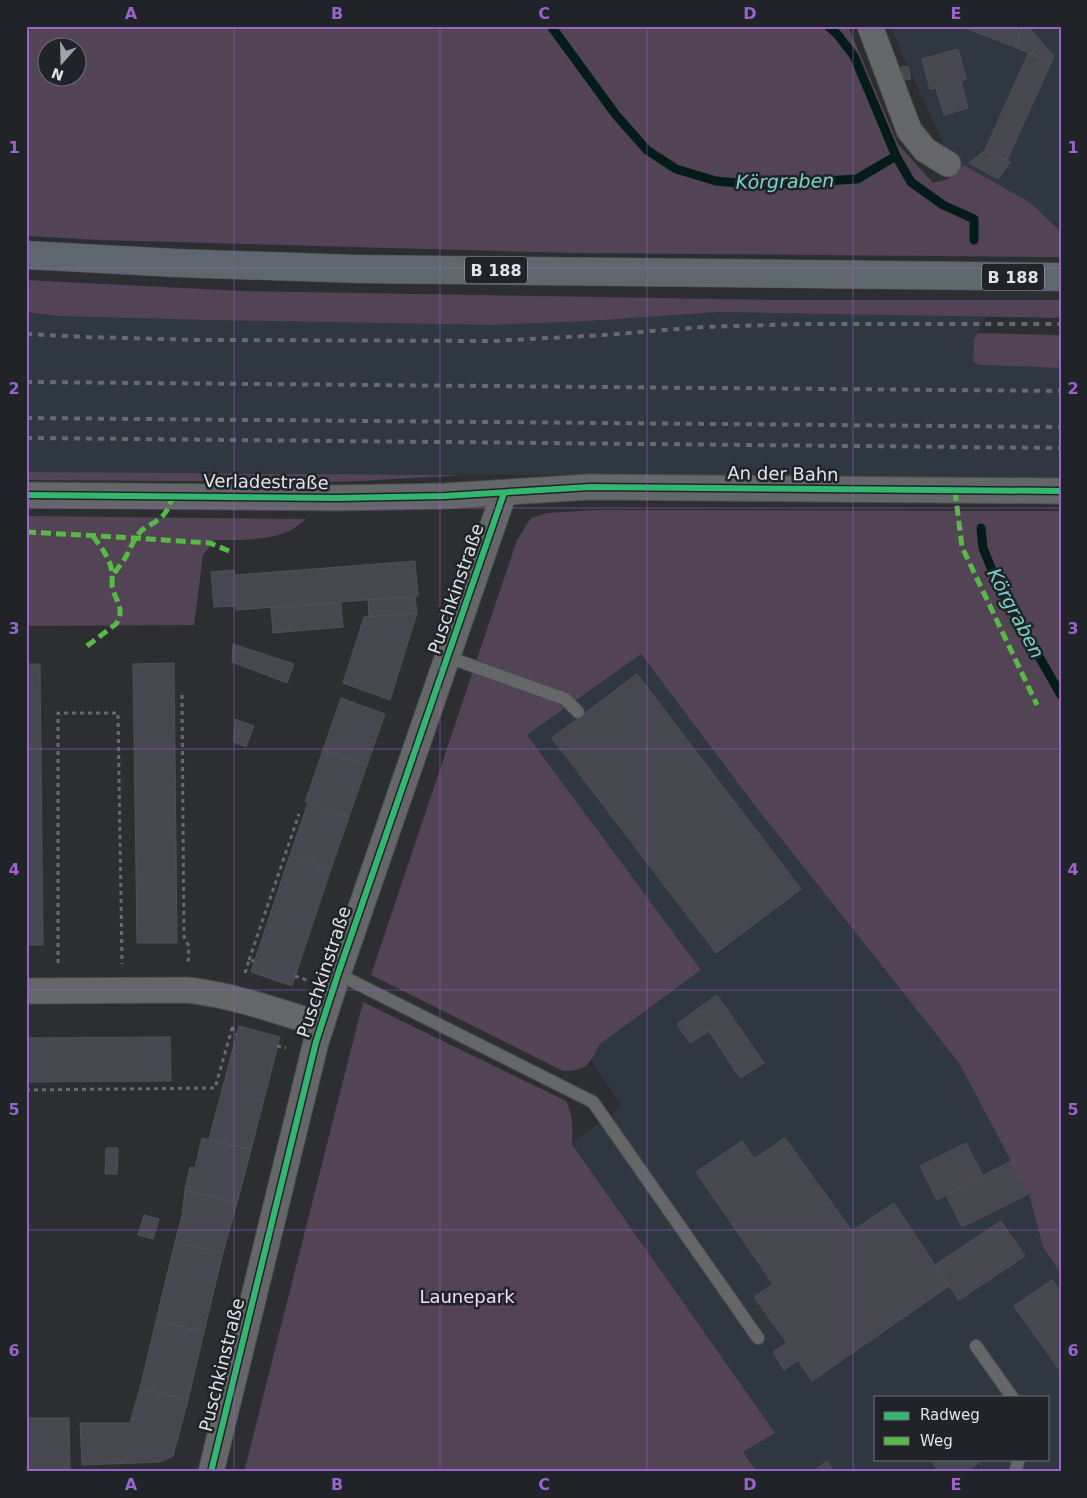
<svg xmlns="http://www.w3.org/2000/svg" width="1087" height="1498" font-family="'DejaVu Sans',sans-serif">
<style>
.built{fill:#2f3740;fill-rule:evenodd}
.green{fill:#524355;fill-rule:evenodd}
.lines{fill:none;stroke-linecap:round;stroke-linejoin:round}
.stream{stroke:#041c18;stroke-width:9}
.building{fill:#474750;stroke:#505154}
.service-casing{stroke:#494c4e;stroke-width:14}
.minor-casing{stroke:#494c4e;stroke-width:27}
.primary-casing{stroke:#494c4e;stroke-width:29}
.path{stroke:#67696b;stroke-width:3;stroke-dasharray:4 4;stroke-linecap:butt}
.service{stroke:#656668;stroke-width:12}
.minor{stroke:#656668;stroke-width:25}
.primary{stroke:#5e676b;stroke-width:28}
.rail{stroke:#67696b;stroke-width:4;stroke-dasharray:6 6;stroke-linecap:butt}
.quiet{stroke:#58b947;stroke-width:5;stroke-dasharray:10 5;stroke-linecap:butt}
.cycleway-casing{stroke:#202429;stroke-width:9}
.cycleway{stroke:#33b770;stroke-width:6}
.grid{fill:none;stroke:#9963cb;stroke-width:1;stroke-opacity:0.55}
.labels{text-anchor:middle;stroke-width:5;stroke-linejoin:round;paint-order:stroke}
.shield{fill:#202429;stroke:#a6aaad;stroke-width:1}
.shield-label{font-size:16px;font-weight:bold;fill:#e0e3e6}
.street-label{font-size:18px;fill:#e0e3e6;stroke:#202429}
.park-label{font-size:18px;fill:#f5d9f9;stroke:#202429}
.water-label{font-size:19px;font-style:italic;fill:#79d2c5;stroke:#202429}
.neatline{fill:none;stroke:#9963cb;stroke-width:2}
.grid-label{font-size:16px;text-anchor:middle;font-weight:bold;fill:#9963cb}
</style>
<rect width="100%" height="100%" fill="#2c2e31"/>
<g class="built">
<path d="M890,26H1061V232L1031,203L949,157Z"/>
<path d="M26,312L58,316L205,320L493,325L588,321L719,312H777L986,317L974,339L978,365L1061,368V478L26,472Z"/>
<path d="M641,654L752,802L959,1063L1029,1195L1043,1247L1061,1274V1472H757L743,1452L774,1432L572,1143L622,1106L591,1060L600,1044L701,970L527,735ZM876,1397H1048V1459H876Z"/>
</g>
<g class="green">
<path d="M26,26H848L898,144L933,183L948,179L964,165L1031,203L1061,232V257L573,253L100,240L26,236ZM48,48H78V78H48Z"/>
<path d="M26,280L242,291L775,300H1061V318L719,312L588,321L493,325L205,320L58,316L26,312Z"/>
<path d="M978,333L1061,335V368L979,365L973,361L974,339Z"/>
<path d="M26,472H39L469,475L340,482L26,480Z"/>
<path d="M597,510L1061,511V1274L1043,1247L1029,1195L959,1063L752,802L641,654L527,735L701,970L600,1044C589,1064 588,1071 563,1071L371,975L517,540L531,518L546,513Z"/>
<path d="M26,516L306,519C302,522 298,526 293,529C271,541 240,540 215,540L203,555L194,625L26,626Z"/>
<path d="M363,1002L566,1101C573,1114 573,1129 572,1144L775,1433L743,1452L757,1472H244Z"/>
</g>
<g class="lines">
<g class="stream">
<path d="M551,26L616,115L647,150L676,169L716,181L760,185L857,179L896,156L911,182L943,205L974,219V240"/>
<path d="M828,26L838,35L854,56L896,156"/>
<path d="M981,528L983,548L998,585L1061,695"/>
</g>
</g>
<g class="building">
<path d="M960,26H1023L1015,47Z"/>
<path d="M1023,26L1030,29L1054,56L1051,63L1015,47Z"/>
<path d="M958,49L966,79L961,81L968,108L944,115L936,88L930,89L922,59Z"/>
<path d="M1029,52L1051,63L1007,160L985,150Z"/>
<path d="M908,66L911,79L904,80L901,67Z"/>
<path d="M985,150L1010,162L998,179L969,163Z"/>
<path d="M415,561L418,596L236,610V606L214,607L211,572L234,570L235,575Z"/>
<path d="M415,597L417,613L369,617L368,600Z"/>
<path d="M341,603L343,627L273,633L271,608Z"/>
<path d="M417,613L390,700L343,683L364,617Z"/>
<path d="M233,644L294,664L287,683L232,662Z"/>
<path d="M174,663L177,943H137L133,664Z"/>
<path d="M26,664H40L43,945H26Z"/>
<path d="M637,674L801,889L716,953L552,738Z"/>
<path d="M341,698L385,714L367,765L323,750Z"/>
<path d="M235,719L254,726L246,747L234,742Z"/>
<path d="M323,750L367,765L349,817L305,802Z"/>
<path d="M308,803L349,817L331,869L290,855Z"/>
<path d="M290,855L331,869L292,986L251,972Z"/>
<path d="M717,995L764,1063L740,1078L709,1031L690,1043L677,1024Z"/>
<path d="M239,1026L280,1037L251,1150L209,1139Z"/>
<path d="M170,1037L171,1081L26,1082V1038Z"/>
<path d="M202,1138L251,1150L237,1203L185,1190L190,1167L195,1168Z"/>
<path d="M785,1138L852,1231L894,1203L949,1286L812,1381L798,1360L784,1370L773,1352L787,1343L754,1297L773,1284L696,1172L742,1141L754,1159Z"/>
<path d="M966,1143L983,1176L937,1200L920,1166Z"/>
<path d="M106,1148H118L117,1174H105Z"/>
<path d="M1011,1161L1028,1194L962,1227L946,1195Z"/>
<path d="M185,1190L237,1203L223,1253L175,1242L182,1216Z"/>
<path d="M144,1215L159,1219L153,1239L138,1235Z"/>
<path d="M1001,1221L1025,1256L959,1300L935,1265Z"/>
<path d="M175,1242L223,1253L204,1332L156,1321Z"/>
<path d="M1052,1280L1061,1292V1372L1014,1306Z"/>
<path d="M156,1321L204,1332L188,1400L140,1388Z"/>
<path d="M140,1388L188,1400L173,1456L160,1462L82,1465L80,1423H130Z"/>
<path d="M26,1418H69L70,1469H26Z"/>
<path d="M930,1459H984L966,1472H939Z"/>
<path d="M827,1461L834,1472H812Z"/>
</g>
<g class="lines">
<g class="service-casing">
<g id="service">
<path d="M448,657L565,699L578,712"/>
<path d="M338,974L593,1102L758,1338"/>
<path d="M976,1346L1012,1397"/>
<path d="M1015,1472L1019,1459"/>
</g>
</g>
<g class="minor-casing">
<g id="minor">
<path d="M870,26L909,130L925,150L948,164"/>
<path d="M26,495L337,498L445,496L590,487L1061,491"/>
<path d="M26,991L187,990C233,995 277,1011 322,1025"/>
<path d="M211,1472L316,1042L338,974L504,493"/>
</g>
</g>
<g class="primary-casing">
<path id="primary" d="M26,255L176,263L358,269L1061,277"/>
</g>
<g class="path">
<path d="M182,695L184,937L189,946L188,964"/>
<path d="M249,960L299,814"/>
<path d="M58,963V713H118L122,964"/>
<path d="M245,973L249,960L254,961"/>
<path d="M295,976L309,981"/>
<path d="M232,1027L236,1035"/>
<path d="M277,1046L286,1048"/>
<path d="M26,1090L215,1088L233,1025"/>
</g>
<use href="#service" class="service"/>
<use href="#minor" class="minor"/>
<use href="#primary" class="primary"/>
<g class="rail">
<path d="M26,334L87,337L200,340L494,341L603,335L703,327L805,324H1061"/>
<path d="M26,382L1061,391"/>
<path d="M26,418L1061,427"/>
<path d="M26,438L1061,448"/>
</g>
<g class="quiet">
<path d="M955,491L962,547L1037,705"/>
<path d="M26,532L135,538L210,543L229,551"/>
<path d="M93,536C102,549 113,561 112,578"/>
<path d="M87,646L116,624C129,606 107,594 113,577C115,570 122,564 125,558C131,549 133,539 141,531C148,525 160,521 165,513C169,508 171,501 173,496"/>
</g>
<g class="cycleway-casing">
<g id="cycleway">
<path d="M26,495L337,498L445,496L590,487L1061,491"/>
<path d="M211,1472L316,1042L338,974L504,493"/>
</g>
</g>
<use href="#cycleway" class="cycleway"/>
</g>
<path class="grid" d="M234,26V1472M440,26V1472M647,26V1472M853,26V1472M26,268H1061M26,508H1061M26,749H1061M26,990H1061M26,1230H1061"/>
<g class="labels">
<g class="shield">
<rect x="465" y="256.5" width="62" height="27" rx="4"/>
<rect x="982" y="263.5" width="62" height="27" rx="4"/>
</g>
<g class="shield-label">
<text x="496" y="276">B 188</text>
<text x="1013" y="283">B 188</text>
</g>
<g class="street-label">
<text transform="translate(783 474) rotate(1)" y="6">An der Bahn</text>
<text transform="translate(266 482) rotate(1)" y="6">Verladestraße</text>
<text transform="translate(456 589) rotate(-71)" y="6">Puschkinstraße</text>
<text transform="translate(324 972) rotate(-72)" y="6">Puschkinstraße</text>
<text transform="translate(222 1365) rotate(-76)" y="6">Puschkinstraße</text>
</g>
<g class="park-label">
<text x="467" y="1303">Launepark</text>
</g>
<g class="water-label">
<text transform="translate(785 181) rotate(-1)" y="7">Körgraben</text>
<text transform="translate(1016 613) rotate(62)" y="7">Körgraben</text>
</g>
</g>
<rect width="1087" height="1498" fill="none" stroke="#202429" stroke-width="55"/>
<rect x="874" y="1396" width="175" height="65" fill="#202429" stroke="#6d7075"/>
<rect x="884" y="1412" width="25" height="8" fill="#33b770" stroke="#6d7075"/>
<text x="920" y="1420" font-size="15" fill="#e0e3e6">Radweg</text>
<rect x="884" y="1437" width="25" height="8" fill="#58b947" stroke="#6d7075"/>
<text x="920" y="1446" font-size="15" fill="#e0e3e6">Weg</text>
<g transform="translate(62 62) rotate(200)"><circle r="24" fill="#202429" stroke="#6d7075"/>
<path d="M0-4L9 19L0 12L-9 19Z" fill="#a1a4a7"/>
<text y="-8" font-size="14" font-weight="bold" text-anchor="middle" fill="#e0e3e6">N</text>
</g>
<rect x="28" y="28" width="1032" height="1442" class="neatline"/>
<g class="grid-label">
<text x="131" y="19">A</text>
<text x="337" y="19">B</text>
<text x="544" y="19">C</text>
<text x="750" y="19">D</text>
<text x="956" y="19">E</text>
<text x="14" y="153">1</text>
<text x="1073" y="153">1</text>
<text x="14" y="394">2</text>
<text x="1073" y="394">2</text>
<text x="14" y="634">3</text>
<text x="1073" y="634">3</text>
<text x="14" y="875">4</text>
<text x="1073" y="875">4</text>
<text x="14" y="1115">5</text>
<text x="1073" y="1115">5</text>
<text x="14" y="1356">6</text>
<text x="1073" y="1356">6</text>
<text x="131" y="1490">A</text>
<text x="337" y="1490">B</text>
<text x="544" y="1490">C</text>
<text x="750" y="1490">D</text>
<text x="956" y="1490">E</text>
</g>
</svg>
